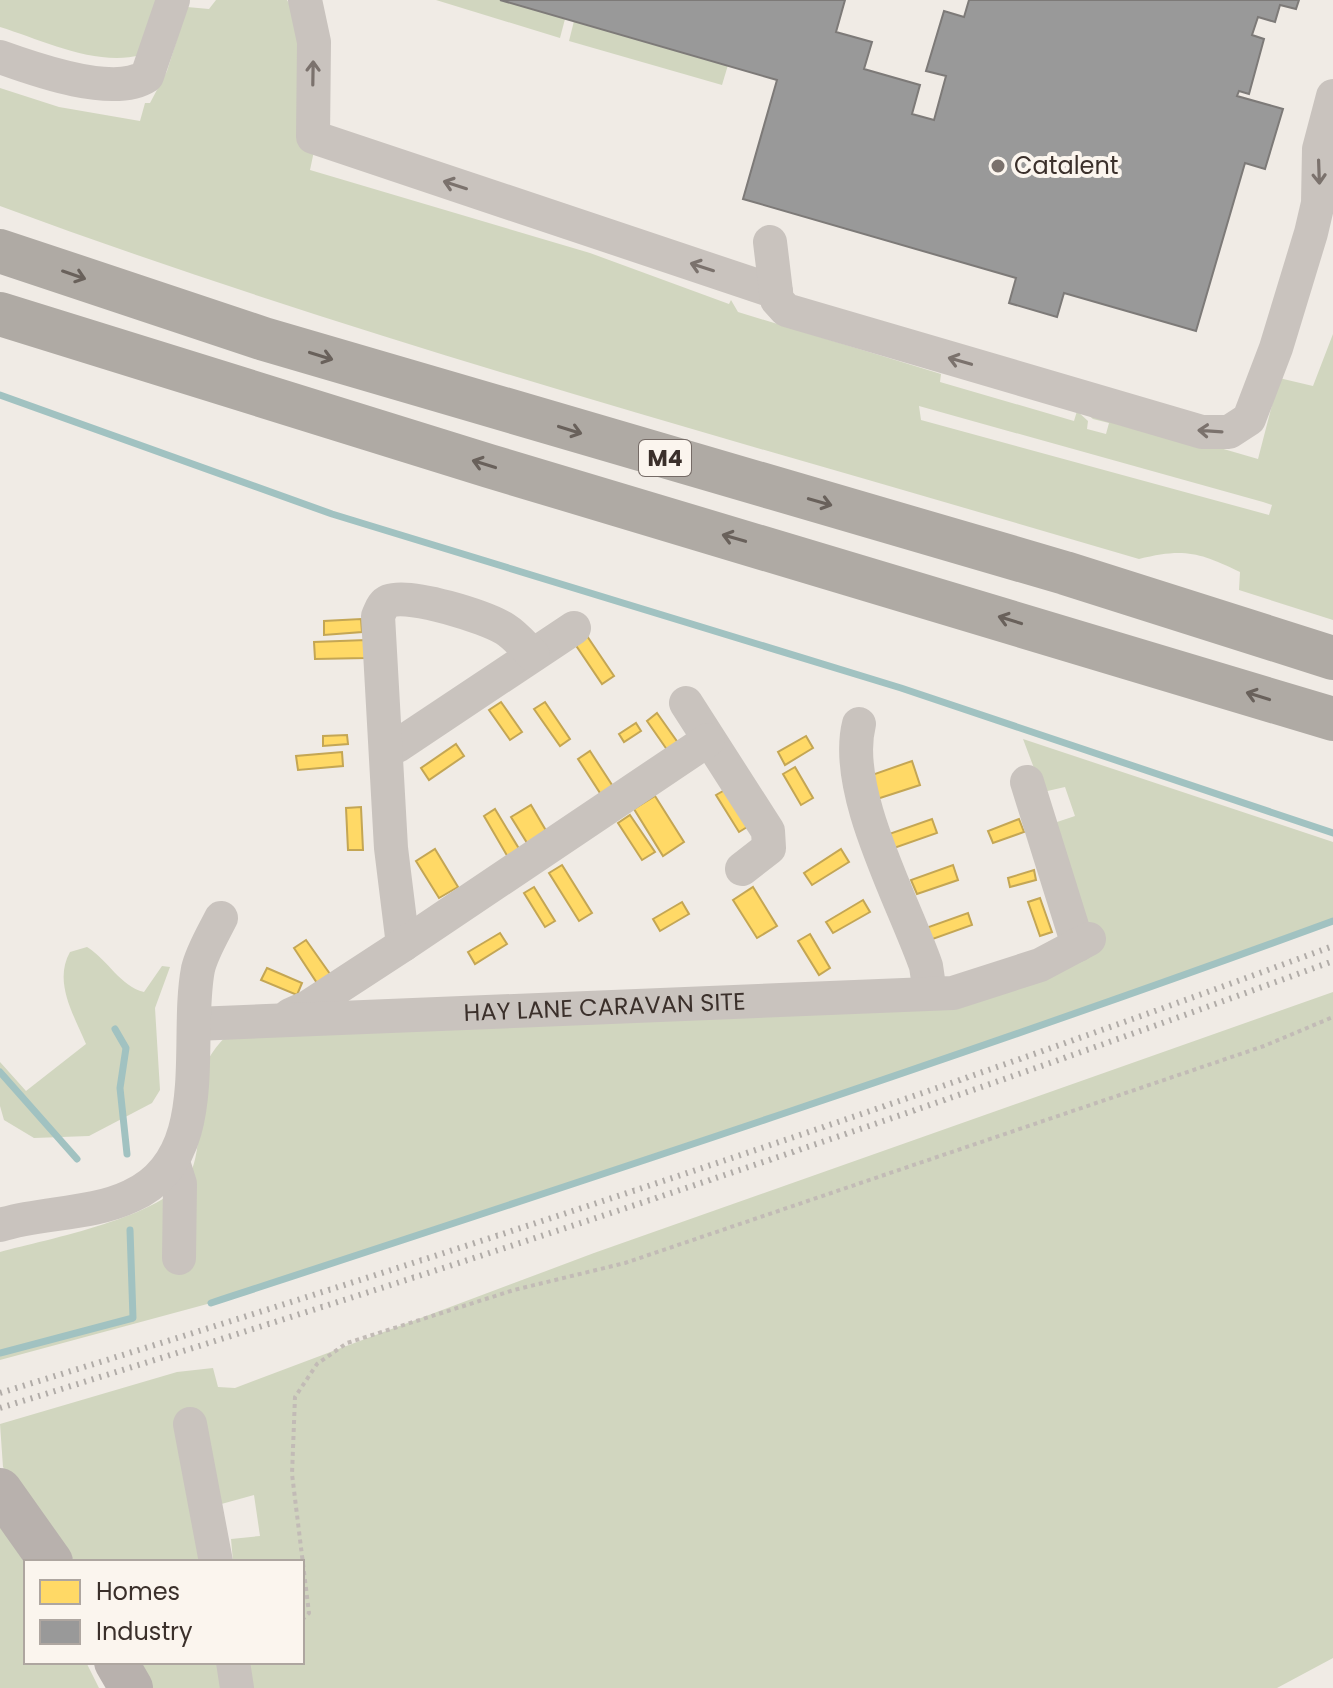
<svg xmlns="http://www.w3.org/2000/svg" width="1333" height="1688" font-family="Poppins,sans-serif">
<style>
.green{fill:#d1d6bf;fill-rule:evenodd}
.homes{fill:#ffd966;stroke:#c4a654;stroke-width:2}
.industry{fill:#999;stroke:#7d7a78;stroke-width:2}
.lines{fill:none;stroke-linecap:round;stroke-linejoin:round}
.stream{stroke:#a1c2c1;stroke-width:7}
.path{stroke:#c2bbb6;stroke-width:4;stroke-dasharray:4 4;stroke-linecap:butt}
.minor{stroke:#c9c3be;stroke-width:34}
.major{stroke:#b8b1ad;stroke-width:44}
.highway{stroke:#afaaa4;stroke-width:44}
.rail{stroke:#b1aca8;stroke-width:6;stroke-dasharray:2 6;stroke-linecap:butt}
.oneway{stroke:#7b726d}
.oneway2{stroke:#69615b}
.poi-dot{fill:#7a716c;stroke:#fbf5ee;stroke-width:3}
.labels{text-anchor:middle;stroke-width:8;stroke-linejoin:round;paint-order:stroke}
.shield{fill:#fbf5ee;stroke:#756b66;stroke-width:2}
.shield-label{font-size:22px;font-weight:bold;fill:#3b302b}
.poi-label{font-size:24px;fill:#3b302b;stroke:#fbf5ee;text-anchor:start}
.street-label{font-size:24px;fill:#3b302b;stroke:#fbf5ee}
</style>
<rect width="100%" height="100%" fill="#f0ebe5"/>
<g class="green">
<path d="M0,0H163L141,55C96,67 42,40 0,27Z"/>
<path d="M216,0H287C309,35 301,105 299,146L314,151L310,170L590,253L729,304L731,300L738,312L941,374L940,382L1074,421L1077,411L1088,421L1087,429L1106,434L1109,423L1093,419L1079,407L1258,459L1279,378L1313,386L1333,334V620L1239,590L1240,572C1199,552 1183,548 1139,559C758,446 373,344 0,206V88L59,107L140,121L145,103H150L167,71L187,7L209,9ZM919,406L1263,502L1272,505L1269,515L921,420Z"/>
<path d="M436,0H500L565,19L560,38Z"/>
<path d="M574,21L728,65L722,85L569,41Z"/>
<path d="M1023,739L1333,842V921L1131,995L683,1148L211,1303L0,1360V1252C47,1239 166,1217 190,1174C196,1163 199,1139 199,1126C201,1084 195,1069 226,1036L939,1002L1080,926L1048,825L1075,816L1065,787L1043,792Z"/>
<path d="M87,947C108,960 120,986 144,992L162,966L170,967L155,1008L160,1090L152,1103L89,1136L34,1138L4,1120L0,1106V1062L26,1091L86,1044C74,1015 53,982 70,952Z"/>
<path d="M1333,992V1658L1277,1688H253L248,1662H302V1562H233L231,1539L260,1536L254,1495L196,1511L206,1562H75L3,1467L0,1424L177,1372L213,1368L218,1387L235,1388L594,1253Z"/>
<path d="M0,1526L26,1564V1662H86L99,1688H0Z"/>
<path d="M137,1662H225L229,1688H152Z"/>
</g>
<g class="homes">
<path d="M361,619L362,632L324,635V621Z"/>
<path d="M587,636L614,676L602,684L575,644Z"/>
<path d="M366,640V658L315,659L314,642Z"/>
<path d="M501,702L522,732L510,740L489,710Z"/>
<path d="M545,702L570,739L560,746L534,709Z"/>
<path d="M657,713L681,747L670,754L647,721Z"/>
<path d="M636,723L641,731L624,742L619,734Z"/>
<path d="M347,735L348,744L323,746V736Z"/>
<path d="M806,736L813,748L785,765L778,752Z"/>
<path d="M456,744L464,756L429,780L421,768Z"/>
<path d="M590,751L614,788L602,796L578,759Z"/>
<path d="M342,752L343,766L298,770L296,756Z"/>
<path d="M912,761L920,785L877,799L869,776Z"/>
<path d="M795,767L813,798L801,805L783,774Z"/>
<path d="M730,787L752,824L739,832L716,795Z"/>
<path d="M655,796L684,842L663,856L634,809Z"/>
<path d="M531,805L548,834L529,846L511,817Z"/>
<path d="M361,807L363,850H348L346,808Z"/>
<path d="M495,809L521,852L509,859L484,816Z"/>
<path d="M630,815L655,852L642,860L618,823Z"/>
<path d="M932,819L937,833L894,848L889,834Z"/>
<path d="M1019,819L1024,832L993,843L988,831Z"/>
<path d="M435,849L458,887L439,898L416,861Z"/>
<path d="M841,849L849,862L812,885L804,873Z"/>
<path d="M562,865L592,913L579,921L549,873Z"/>
<path d="M953,865L958,880L917,894L911,880Z"/>
<path d="M1034,870L1036,880L1010,887L1008,878Z"/>
<path d="M534,887L555,921L545,927L524,893Z"/>
<path d="M753,887L777,926L757,938L733,900Z"/>
<path d="M1040,898L1052,932L1040,936L1028,902Z"/>
<path d="M863,900L870,912L833,933L826,922Z"/>
<path d="M682,902L689,914L660,931L653,919Z"/>
<path d="M968,913L972,925L927,941L923,929Z"/>
<path d="M500,933L507,944L475,964L468,952Z"/>
<path d="M810,934L830,968L819,975L798,941Z"/>
<path d="M306,940L330,974L317,983L294,948Z"/>
<path d="M267,968L302,983L297,995L261,980Z"/>
</g>
<path class="industry" d="M500,0H845L836,32L872,42L864,69L920,85L912,114L934,120L946,76L926,71L944,11L964,17L969,0H1299L1296,9L1280,5L1275,22L1258,17L1252,35L1264,39L1249,94L1239,91L1237,96L1283,109L1265,169L1245,163L1196,331L1064,293L1057,317L1009,303L1016,278L743,199L777,80Z"/>
<g class="lines">
<g class="stream">
<path d="M0,395L332,514L901,688L1333,833"/>
<path d="M115,1029L126,1048L120,1088L127,1154"/>
<path d="M0,1072L77,1159"/>
<path d="M211,1303C586,1180 962,1057 1333,921"/>
<path d="M0,1353L133,1318L130,1230"/>
</g>
<path class="path" d="M302,1620L309,1613L292,1474L295,1397L317,1364L347,1343L514,1290L625,1263L1264,1046L1333,1017"/>
<g class="minor">
<path d="M305,0L314,42L313,137L776,292"/>
<path d="M0,57C36,70 114,98 147,76L173,0"/>
<path d="M770,242L777,300L786,310L1202,432H1229L1249,419L1276,348L1311,233L1318,203L1319,149L1333,96"/>
<path d="M686,703L768,831L769,848L742,869"/>
<path d="M859,724C842,791 903,900 926,966L930,993"/>
<path d="M386,748L397,746L574,628"/>
<path d="M1027,782L1078,945"/>
<path d="M403,945L391,848L378,616C381,610 382,604 389,601C411,593 485,617 505,629C516,636 524,646 533,655"/>
<path d="M290,1015L308,1007L403,945L708,740"/>
<path id="s1" d="M195,1024L953,993L1040,965L1089,939"/>
<path d="M173,1162L180,1184L179,1258"/>
<path d="M0,1225C42,1212 91,1215 131,1196C216,1158 184,1042 198,969C202,952 213,934 221,918"/>
<path d="M190,1424L216,1562"/>
<path d="M233,1662L237,1688"/>
</g>
<g class="major">
<path d="M0,1490L51,1562"/>
<path d="M116,1662L131,1688"/>
</g>
<g class="highway">
<path d="M0,251L264,339L1065,573L1333,658"/>
<path d="M0,314L489,466L1333,719"/>
</g>
<g class="rail">
<path d="M0,1393C448,1255 893,1109 1333,946"/>
<path d="M0,1408C448,1270 893,1123 1333,961"/>
</g>
</g>
<defs><path id="oneway-shaft" d="M-6 0H5M1.5-3L5.5 0L1.5 3" fill="none" stroke-width="1.6" stroke-linecap="round" stroke-linejoin="round" transform="scale(2)"/></defs>
<g class="oneway">
<use href="#oneway-shaft" transform="translate(313 73) rotate(-89)"/>
<use href="#oneway-shaft" transform="translate(1319 172) rotate(88)"/>
<use href="#oneway-shaft" transform="translate(455 185) rotate(-162)"/>
<use href="#oneway-shaft" transform="translate(702 267) rotate(-162)"/>
<use href="#oneway-shaft" transform="translate(960 361) rotate(-164)"/>
<use href="#oneway-shaft" transform="translate(1210 431) rotate(-176)"/>
</g>
<g class="oneway2">
<use href="#oneway-shaft" transform="translate(74 275) rotate(19)"/>
<use href="#oneway-shaft" transform="translate(321 356) rotate(17)"/>
<use href="#oneway-shaft" transform="translate(570 430) rotate(17)"/>
<use href="#oneway-shaft" transform="translate(484 464) rotate(-163)"/>
<use href="#oneway-shaft" transform="translate(820 502) rotate(16)"/>
<use href="#oneway-shaft" transform="translate(734 538) rotate(-164)"/>
<use href="#oneway-shaft" transform="translate(1010 620) rotate(-163)"/>
<use href="#oneway-shaft" transform="translate(1258 696) rotate(-163)"/>
</g>
<circle class="poi-dot" cx="998" cy="166" r="8"/>
<g class="labels">
<rect class="shield" x="639" y="440" width="52" height="36" rx="6"/>
<g class="shield-label">
<text x="665" y="466">M4</text>
</g>
<g class="poi-label">
<text x="1014" y="174">Catalent</text>
</g>
<g class="street-label">
<text dy="8" stroke="none"><textPath href="#s1" startOffset="410">HAY LANE CARAVAN SITE</textPath></text>
</g>
</g>
<rect x="24" y="1560" width="280" height="104" fill="#fbf5ee" stroke="#aea6a0" stroke-width="2"/>
<rect x="40" y="1580" width="40" height="24" fill="#ffd966" stroke="#aea6a0" stroke-width="2"/>
<text x="96" y="1600" font-size="24" fill="#3b302b">Homes</text>
<rect x="40" y="1620" width="40" height="24" fill="#999999" stroke="#aea6a0" stroke-width="2"/>
<text x="96" y="1640" font-size="24" fill="#3b302b">Industry</text>
</svg>
